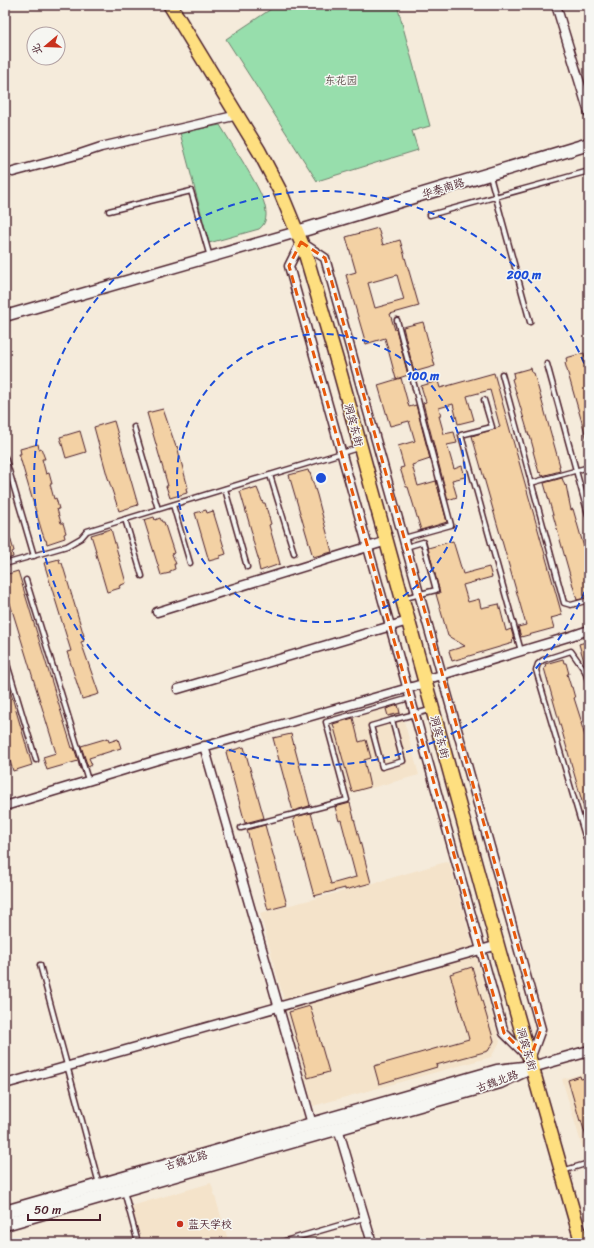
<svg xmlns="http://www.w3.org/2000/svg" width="594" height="1248" font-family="Sriracha,'LXGW WenKai TC',sans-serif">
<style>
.built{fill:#f4e3ca}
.green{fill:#97deac;stroke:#707e6c}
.building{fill:#f3d1a4;stroke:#4a1f2b;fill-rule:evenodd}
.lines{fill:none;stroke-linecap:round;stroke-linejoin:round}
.service-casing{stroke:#4a1f2b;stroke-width:7}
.minor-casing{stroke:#4a1f2b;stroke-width:11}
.tertiary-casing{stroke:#4a1f2b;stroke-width:13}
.secondary-casing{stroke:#4a1f2b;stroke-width:15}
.primary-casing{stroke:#4a1f2b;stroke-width:16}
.service{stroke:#f6f6f2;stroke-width:4}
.minor{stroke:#f6f6f2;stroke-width:8}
.tertiary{stroke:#f6f6f2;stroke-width:10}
.secondary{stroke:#f6f6f2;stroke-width:12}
.primary{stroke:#fedf80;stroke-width:13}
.marked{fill:none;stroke:#e8590c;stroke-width:3;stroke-dasharray:8 5;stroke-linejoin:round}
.ring{fill:none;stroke:#1d4ed8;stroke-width:2;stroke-dasharray:7 5}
.poi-dot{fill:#c8321e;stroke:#f6f6f2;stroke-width:1.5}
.labels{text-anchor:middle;stroke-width:3;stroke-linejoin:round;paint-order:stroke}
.park-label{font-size:11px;fill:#5d4f4b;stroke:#f6f6f2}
.street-label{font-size:11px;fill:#4a1f2b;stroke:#f6f6f2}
.poi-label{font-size:11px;fill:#4a1f2b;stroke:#f6f6f2;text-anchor:start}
.centre{fill:#1d4ed8;stroke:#f6f6f2;stroke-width:2}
.ring-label{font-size:12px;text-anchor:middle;font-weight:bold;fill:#1d4ed8;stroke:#f6f6f2;stroke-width:3;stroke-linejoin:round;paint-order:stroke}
</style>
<rect width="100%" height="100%" fill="#f5ebdb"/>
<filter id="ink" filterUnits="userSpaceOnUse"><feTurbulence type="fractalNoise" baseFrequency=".025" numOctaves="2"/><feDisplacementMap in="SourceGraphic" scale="8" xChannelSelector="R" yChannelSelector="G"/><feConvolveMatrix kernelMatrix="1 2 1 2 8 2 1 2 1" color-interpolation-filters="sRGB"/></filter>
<g filter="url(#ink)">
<g class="built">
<path d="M398,699L419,775L349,794L329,717Z"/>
<path d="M449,861L500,1042L491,1057L313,1106L260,913L374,883Z"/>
<path d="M589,1072V1170L562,1079Z"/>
<path d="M211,1183L229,1243H142L131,1206Z"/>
</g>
<g class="green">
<path d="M277,5H397L430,126L412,131L418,150L317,181L226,39Z"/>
<path d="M220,125C228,137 235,150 243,162C251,177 279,215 259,229L209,243L180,133Z"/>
</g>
<g class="building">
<path d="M378,228L383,245L400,240L419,306L390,314L395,330L396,329L408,375L396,379L385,338L366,344L346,275L356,272L346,237ZM397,275L404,300L375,308L368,283Z"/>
<path d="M423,322L435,366L414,372L403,327Z"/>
<path d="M584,353L585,358L587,357L589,364V439L587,440L565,363L567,362L566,358Z"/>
<path d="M531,368L532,373H534L560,466H559L560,471L542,476L540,472L539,473L533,451H534L530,436H529L512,379L514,378L513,373Z"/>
<path d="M494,373L562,615L551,618L554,628L521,637L518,627L526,625L472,436L500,427L490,390L467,396L474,420L458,424L453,404L439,408L441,416H439L444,434L454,432L457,443L447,445L454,469L462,466L465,477L452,480L457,497L448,500L423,403L426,402L421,386L438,381L440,388Z"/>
<path d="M401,378L409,407L416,405L430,459L412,465L418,486L436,481L447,522L421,530L408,487H406L400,468L404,467L398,446L415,441L409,421L390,426L378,385Z"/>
<path d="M163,409L176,447L177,446L188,488H186L187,493L170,498L166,486H168L147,413Z"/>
<path d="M114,421L138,505L119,511L107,475L94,427Z"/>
<path d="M80,431L86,452L66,458L60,437Z"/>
<path d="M38,444L39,449L41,448L45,459H42L46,474L49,473L52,484H50L54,499L56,498L59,509H57L61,523H63L66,533L64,534L65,538L47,544L46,540H45L42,532L19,454H21L20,449Z"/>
<path d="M308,470L309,473H310L317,495L332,552L313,557L289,475Z"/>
<path d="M562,478L565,486L566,485L571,510L573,509L589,565L587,566L589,572V597L577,600L544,483Z"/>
<path d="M251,488V490L257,488L263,503H265L271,524L269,525L280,564L260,571L258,562L259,561L253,541L252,533L240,491Z"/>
<path d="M206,510L207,513L213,511L226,554L220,556V558L209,561L195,513Z"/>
<path d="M154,517L155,520L160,518L162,522H164L174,553L172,554L176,564H174L175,569L170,571V573L161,575L144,520Z"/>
<path d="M5,527H7L14,551L12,552L13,557L5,560Z"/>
<path d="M111,529L126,583L119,586L120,588L107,592L95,551H96L91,535Z"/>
<path d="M453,541L463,574L489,567L492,577L463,585L468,602L479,599L481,608L499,604L506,631L511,629L514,639L512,640L513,643L452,661L449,651L465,646L448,636L436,594L440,593L439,589L428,548Z"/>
<path d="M59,559L60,563H62L84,636H82L84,641L81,642L99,694L82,699L67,652L71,651L44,563Z"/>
<path d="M18,571L72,748H74L81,769H80L78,761L47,770L43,757L56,753L5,587V575Z"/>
<path d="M589,641V670H588L585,665L579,644Z"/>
<path d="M563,659L564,663H566L569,674H567L571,687H572L575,698H574L582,723H581L585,736H586L589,746V819H587L544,668L546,667L545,664Z"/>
<path d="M5,680H7L32,765L13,771L5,743Z"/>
<path d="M398,705L400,713L388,716L386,709Z"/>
<path d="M353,718L359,742L366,740L371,758L364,760L370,787L352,792L333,724Z"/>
<path d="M291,734L310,805L309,806L293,811L273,738Z"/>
<path d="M108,738L109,742L118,739L121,748L89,758L92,765L88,767L81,746Z"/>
<path d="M244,747L264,818L245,823L226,752Z"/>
<path d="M350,803L371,883L345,890V888L314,896L293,819H295V817L311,813L331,884L356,877L341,820L339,821L335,807Z"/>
<path d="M265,825L287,905L268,910L247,830Z"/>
<path d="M472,967L494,1041L488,1051L436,1065L437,1067L379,1084L374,1066L469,1039L450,974Z"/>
<path d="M310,1006L329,1072L308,1078L289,1012Z"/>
<path d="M580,1076L581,1079L589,1077V1094L586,1095L589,1105V1139L587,1140L581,1120L580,1121L568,1080Z"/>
</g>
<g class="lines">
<g class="service-casing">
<g id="service">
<path d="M490,176L530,322"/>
<path d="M109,211L191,191L210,257"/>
<path d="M430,215L589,171"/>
<path d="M397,320L451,525L404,538"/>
<path d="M547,364L589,518"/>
<path d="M502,374L564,603L571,605L589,600"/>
<path d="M484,400L492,427L461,435L521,651"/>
<path d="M134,427L158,509"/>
<path d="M5,457L34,556"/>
<path d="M270,475L294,553"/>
<path d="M531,483L589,467"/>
<path d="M225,489L247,567"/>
<path d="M173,505L190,563"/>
<path d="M125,519L142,576"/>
<path d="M5,564L67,546L81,538L87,531L358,448"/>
<path d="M26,580L88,780"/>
<path d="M405,598L436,590L423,542L406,547"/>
<path d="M5,657L36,760"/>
<path d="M589,684L585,671L571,651L543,660L538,664L536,670L585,836L589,841"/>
<path d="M392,720L403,761L382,767L371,726Z"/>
<path d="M392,720L430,710"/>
<path d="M241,828L347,800L326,722L410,698"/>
<path d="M40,965L99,1184"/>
<path d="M562,1171L589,1163"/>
<path d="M124,1191L138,1243"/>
<path d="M278,1243L364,1218"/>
</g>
</g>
<g class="minor-casing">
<g id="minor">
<path d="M556,5L589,113"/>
<path d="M13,172L80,154L101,147L238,115"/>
<path d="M301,242L325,258L541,1029L530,1059L504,1033L481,950L289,266Z"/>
<path d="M157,612L387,541"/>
<path d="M425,680L568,637L589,630"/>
<path d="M178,689L408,621"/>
<path d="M204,746L312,1124"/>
<path d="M5,806L154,761L426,683"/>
<path d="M5,1084L498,945"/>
<path d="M338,1128L372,1243"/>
</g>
</g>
<g class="tertiary-casing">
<g id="tertiary">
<path d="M5,316L297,232"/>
<path d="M532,1067L589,1051"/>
</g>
</g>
<g class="secondary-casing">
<g id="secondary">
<path d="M297,232L589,144"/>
<path d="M5,1212L497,1071L523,1068"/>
<path d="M5,1224L500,1082L532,1067"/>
</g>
</g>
<g class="primary-casing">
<path id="primary" d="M170,5L259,151L280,191L304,249L338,365L501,958L582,1243"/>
</g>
<use href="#service" class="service"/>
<use href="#minor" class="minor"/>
<use href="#tertiary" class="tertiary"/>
<use href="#secondary" class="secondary"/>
<use href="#primary" class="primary"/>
</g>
</g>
<path class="marked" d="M301,242L325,258L420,594L541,1029L530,1059L504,1033L289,266Z"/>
<g class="ring">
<circle cx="321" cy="478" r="144"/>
<path d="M589 581A287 287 0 1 1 589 375"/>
</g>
<circle class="poi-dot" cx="180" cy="1224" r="4"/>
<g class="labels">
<g class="park-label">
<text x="341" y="84">东花园</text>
</g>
<g class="street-label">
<text transform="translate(443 188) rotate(-17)" y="4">华泰南路</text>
<text transform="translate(354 425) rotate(75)" y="4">洞宾东街</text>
<text transform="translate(440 737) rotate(75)" y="4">洞宾东街</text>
<text transform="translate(527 1049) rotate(74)" y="4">洞宾东街</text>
<text transform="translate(497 1081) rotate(-20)" y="4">古魏北路</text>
<text transform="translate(186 1160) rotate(-16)" y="4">古魏北路</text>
</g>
<g class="poi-label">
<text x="188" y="1228">蓝天学校</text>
</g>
</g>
<circle cx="321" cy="478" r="6" class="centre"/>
<g class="ring-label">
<text x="524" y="279">200 m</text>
<text x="423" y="380">100 m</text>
</g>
<rect width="594" height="1248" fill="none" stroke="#f6f6f2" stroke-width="20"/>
<rect x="10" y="10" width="574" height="1228" fill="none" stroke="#4a1f2b" stroke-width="1.5" filter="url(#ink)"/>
<g transform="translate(46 46) rotate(251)"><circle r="19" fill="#f6f6f2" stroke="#b1a0a2"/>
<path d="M0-3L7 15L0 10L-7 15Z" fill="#c8321e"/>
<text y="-6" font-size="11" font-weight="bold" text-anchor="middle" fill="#4a1f2b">北</text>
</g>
<path d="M28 1214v6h72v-6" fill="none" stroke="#4a1f2b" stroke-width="2"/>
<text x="34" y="1214" font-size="12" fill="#4a1f2b" stroke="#f6f6f2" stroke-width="3" paint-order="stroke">50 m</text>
</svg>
